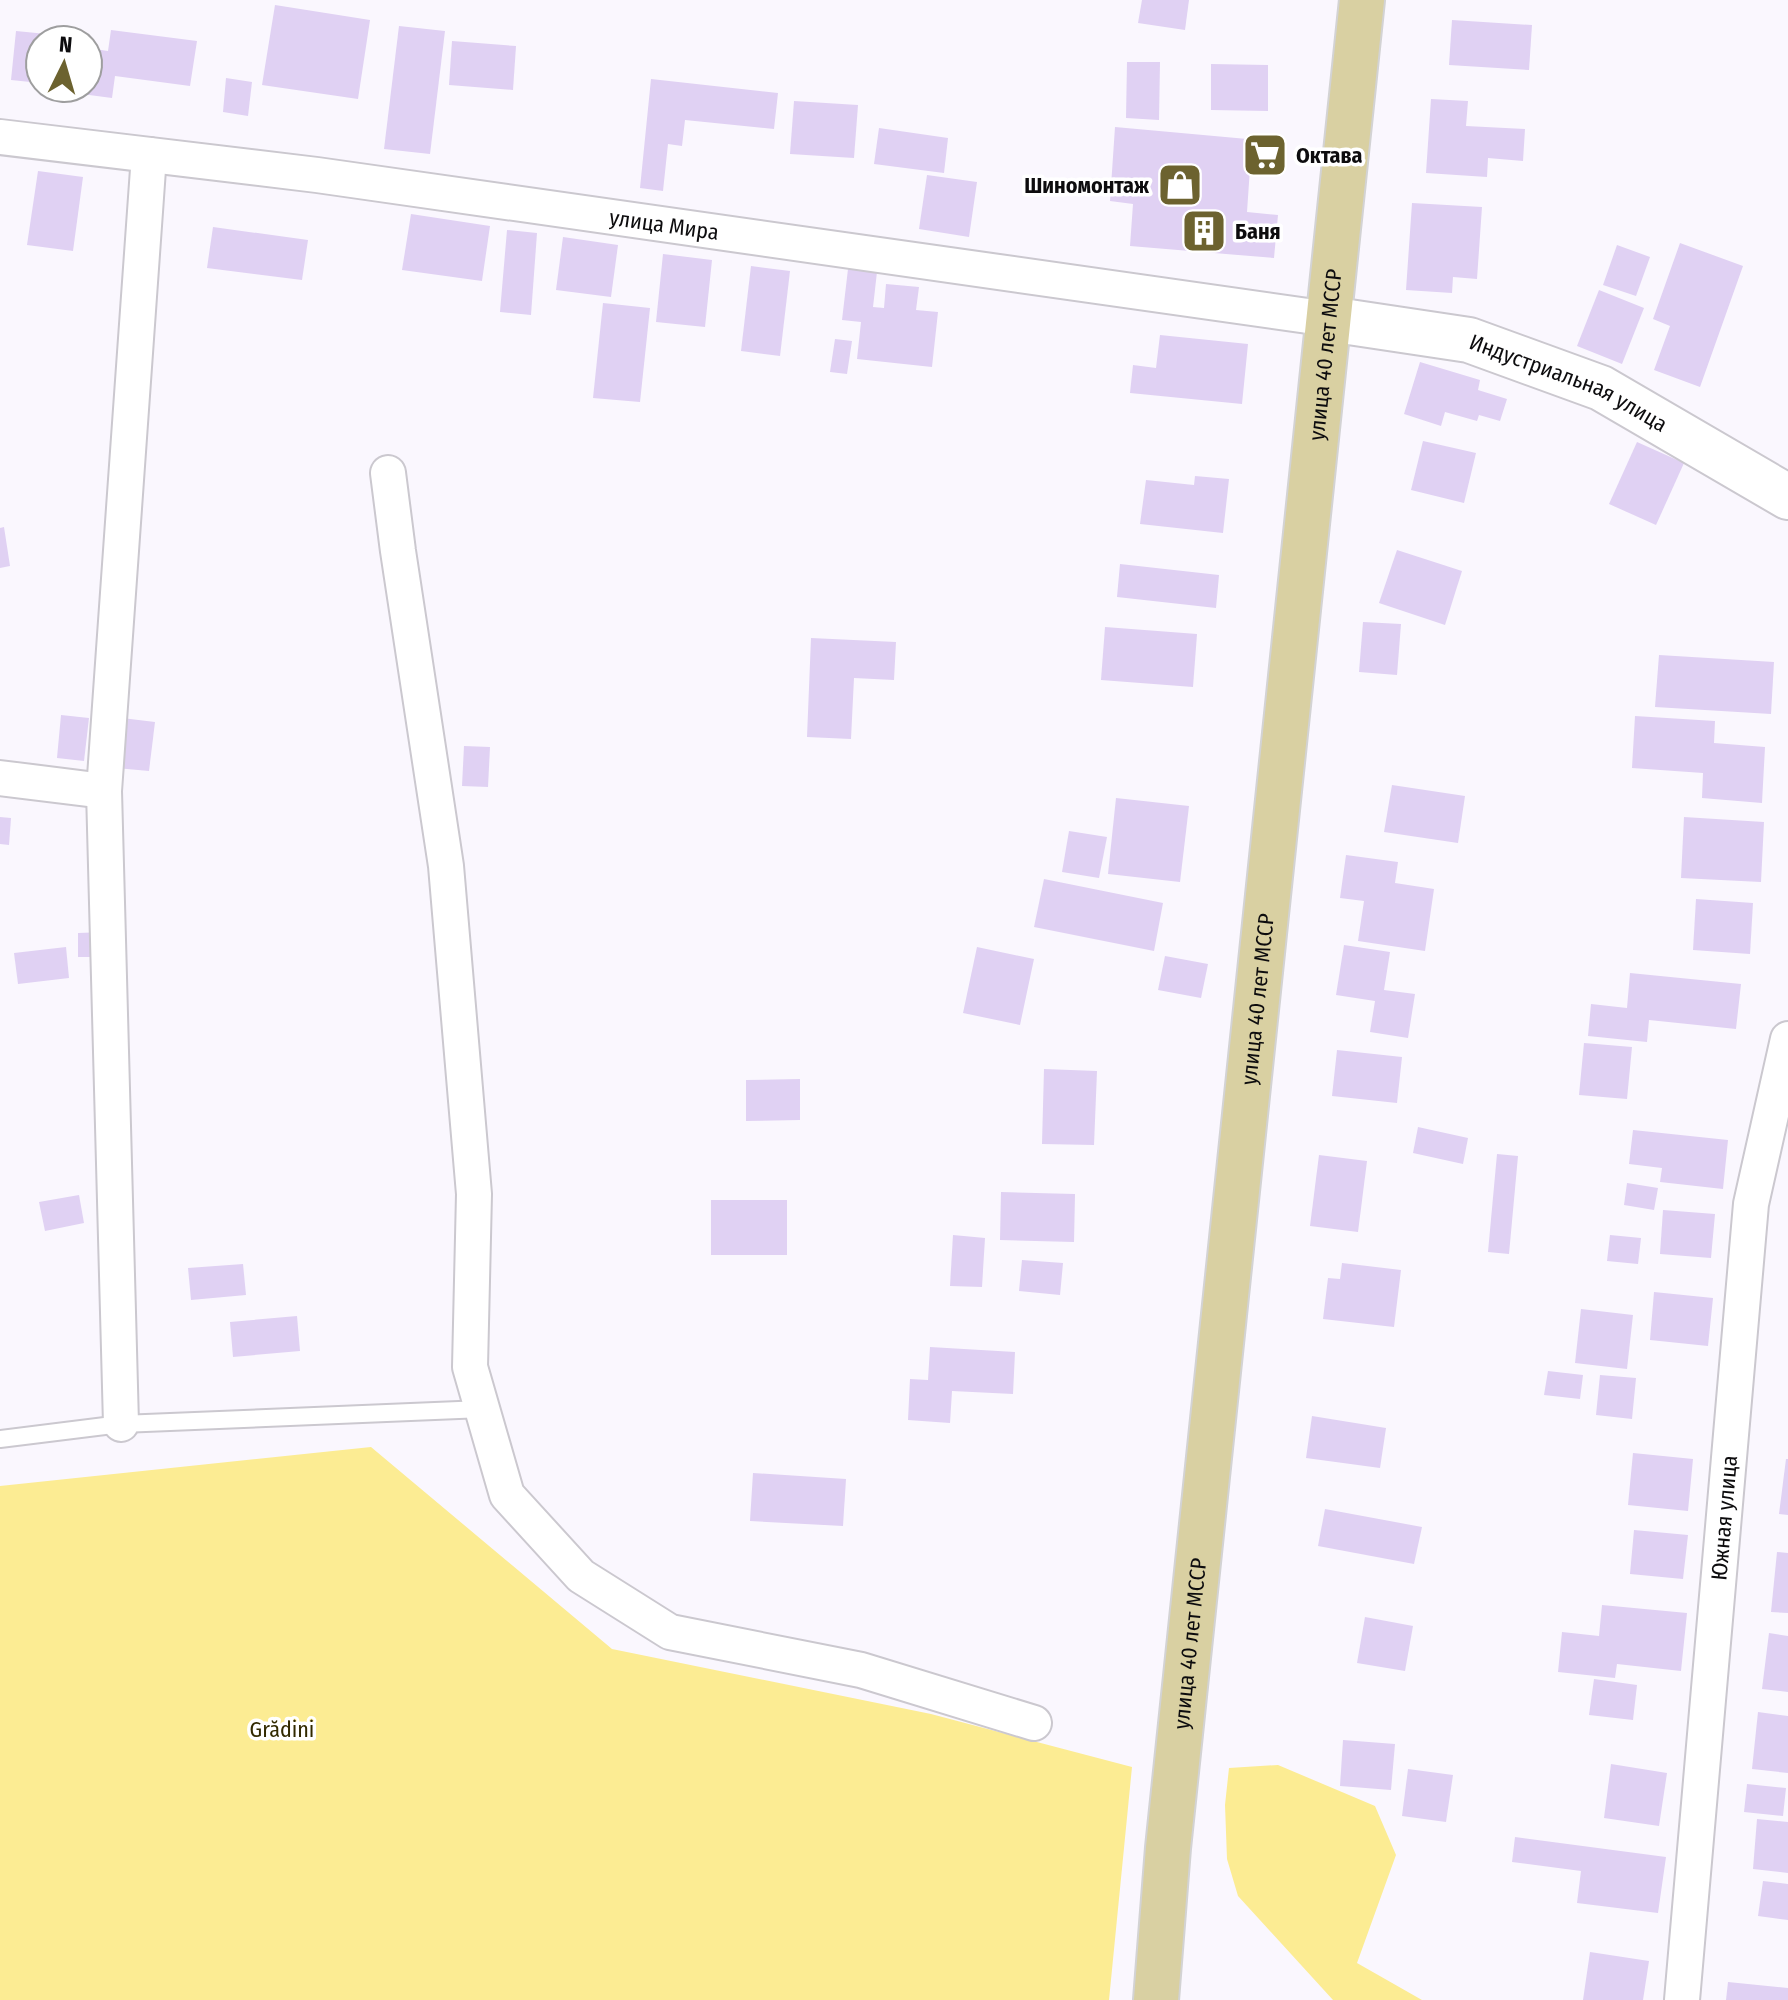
<svg xmlns="http://www.w3.org/2000/svg" width="1788" height="2000" font-family="'Fira Sans Condensed',sans-serif">
<style>
.green{fill:#fcec93}
.building{fill:#e0d1f3}
.lines{fill:none;stroke-linecap:round;stroke-linejoin:round}
.lane-casing{stroke:#cbc8cf;stroke-width:20}
.street-casing{stroke:#cbc8cf;stroke-width:38}
.secondary-casing{stroke:#cbc8cf;stroke-width:48}
.primary-casing{stroke:#d3d3d4;stroke-width:48}
.lane{stroke:#fff;stroke-width:16}
.street{stroke:#fff;stroke-width:34}
.secondary{stroke:#fff;stroke-width:44}
.primary{stroke:#d9d0a2;stroke-width:44}
.labels{text-anchor:middle;stroke-width:7;stroke-linejoin:round;paint-order:stroke}
.poi-label{font-size:22px;font-weight:bold;fill:#0d0c0e;stroke:#fff;text-anchor:start}
.street-label{font-size:22px;fill:#0d0c0e;stroke:#fff}
.park-label{font-size:22px;fill:#322a00;stroke:#fff}
</style>
<rect width="100%" height="100%" fill="#faf7fe"/>
<g class="green">
<path d="M371,1447L612,1649L931,1714L1132,1767L1109,2000H0V1486Z"/>
<path d="M1278,1765L1375,1806L1396,1855L1357,1963L1422,2000H1333L1238,1896L1227,1859L1225,1805L1229,1768Z"/>
</g>
<g class="building">
<path d="M1142,0H1189L1185,30L1138,23Z"/>
<path d="M275,5L370,20L358,99L262,85Z"/>
<path d="M1452,20L1532,25L1529,70L1449,65Z"/>
<path d="M399,26L445,31L430,154L384,149Z"/>
<path d="M111,30L197,41L190,86L115,76L112,98L74,93L75,88H88V48L108,51Z"/>
<path d="M16,31L67,36V40H40V83L11,80Z"/>
<path d="M452,41L516,46L513,90L449,85Z"/>
<path d="M1127,62H1160L1159,120L1126,118Z"/>
<path d="M1211,64L1268,65V111L1211,110Z"/>
<path d="M226,78L252,82L248,116L223,112Z"/>
<path d="M651,79L778,93L774,129L685,120L682,146L668,144L663,191L640,188Z"/>
<path d="M1431,99L1468,101L1466,126L1525,129L1523,161L1488,158L1487,177L1426,173Z"/>
<path d="M794,101L858,105L854,158L790,154Z"/>
<path d="M1115,127L1281,142L1277,172L1250,168L1247,212L1278,215L1274,258L1130,246L1133,204L1110,201Z"/>
<path d="M879,128L948,138L944,173L874,164Z"/>
<path d="M38,171L83,177L73,251L27,245Z"/>
<path d="M927,175L977,182L969,237L919,229Z"/>
<path d="M1412,203L1482,207L1477,279L1453,277L1452,293L1406,290Z"/>
<path d="M411,214L490,226L482,281L402,270Z"/>
<path d="M213,227L308,240L302,280L207,268Z"/>
<path d="M507,230L537,233L531,315L500,312Z"/>
<path d="M563,237L618,245L611,297L556,290Z"/>
<path d="M1680,243L1743,266L1700,387L1654,370L1670,326L1653,319Z"/>
<path d="M1617,245L1650,257L1636,296L1603,285Z"/>
<path d="M663,254L712,260L705,327L656,322Z"/>
<path d="M751,266L790,271L780,356L741,351Z"/>
<path d="M848,269L877,272L873,307L884,308L886,284L919,287L916,310L938,312L932,367L857,359L861,322L842,320Z"/>
<path d="M1599,290L1644,308L1622,364L1577,346Z"/>
<path d="M603,303L650,308L640,402L593,398Z"/>
<path d="M1160,335L1248,344L1242,404L1130,393L1133,365L1156,368Z"/>
<path d="M835,339L852,341L847,374L830,372Z"/>
<path d="M1420,362L1480,380L1478,390L1507,399L1500,421L1479,415L1477,421L1445,412L1441,426L1404,414Z"/>
<path d="M1423,441L1476,453L1464,503L1411,490Z"/>
<path d="M1637,442L1684,463L1656,525L1609,504Z"/>
<path d="M1195,476L1229,479L1223,533L1140,524L1146,480L1194,485Z"/>
<path d="M4,527L10,566L0,568V528Z"/>
<path d="M1397,550L1462,571L1445,625L1379,603Z"/>
<path d="M1120,564L1219,575L1216,608L1117,597Z"/>
<path d="M1363,622L1401,624L1397,675L1359,672Z"/>
<path d="M1105,627L1197,634L1193,687L1101,680Z"/>
<path d="M811,638L896,642L894,680L854,678L851,739L807,737Z"/>
<path d="M1659,655L1774,662L1771,714L1655,707Z"/>
<path d="M61,715L89,718L84,761L57,758Z"/>
<path d="M1635,716L1715,721L1714,743L1765,747L1762,803L1702,798L1703,773L1632,768Z"/>
<path d="M122,718L155,722L149,771L116,768Z"/>
<path d="M464,746L490,747L488,787L462,786Z"/>
<path d="M1392,785L1465,796L1458,843L1384,832Z"/>
<path d="M1116,798L1189,806L1180,882L1108,874Z"/>
<path d="M0,817L11,818L9,845L0,844Z"/>
<path d="M1684,817L1764,822L1761,882L1681,878Z"/>
<path d="M1069,831L1107,837L1099,878L1062,872Z"/>
<path d="M1346,855L1398,862L1395,883L1434,889L1425,951L1358,941L1364,901L1340,898Z"/>
<path d="M1044,879L1163,903L1154,951L1034,927Z"/>
<path d="M1696,899L1753,903L1750,954L1693,950Z"/>
<path d="M105,932V957H78V933Z"/>
<path d="M1344,945L1390,952L1384,990L1415,994L1408,1038L1370,1032L1375,1001L1336,995Z"/>
<path d="M66,947L69,978L18,984L14,953Z"/>
<path d="M977,947L1034,959L1020,1025L963,1013Z"/>
<path d="M1165,956L1208,964L1201,998L1158,990Z"/>
<path d="M1630,973L1741,984L1736,1029L1649,1020L1647,1042L1588,1036L1591,1004L1627,1008Z"/>
<path d="M1584,1043L1632,1047L1627,1099L1579,1095Z"/>
<path d="M1337,1050L1402,1057L1397,1103L1332,1096Z"/>
<path d="M1044,1069L1097,1071L1094,1145L1042,1144Z"/>
<path d="M800,1079V1120L746,1121V1080Z"/>
<path d="M1418,1127L1468,1138L1463,1164L1413,1153Z"/>
<path d="M1633,1130L1728,1140L1723,1189L1660,1182L1662,1168L1629,1164Z"/>
<path d="M1497,1154L1518,1156L1509,1254L1488,1252Z"/>
<path d="M1319,1155L1367,1161L1358,1232L1310,1226Z"/>
<path d="M1627,1183L1658,1188L1654,1210L1624,1205Z"/>
<path d="M1001,1192L1075,1194L1074,1242L1000,1240Z"/>
<path d="M79,1195L84,1223L45,1231L39,1202Z"/>
<rect x="711" y="1200" width="76" height="55"/>
<path d="M1663,1210L1715,1214L1711,1258L1660,1254Z"/>
<path d="M953,1235L985,1238L982,1287L950,1286Z"/>
<path d="M1610,1235L1641,1238L1638,1264L1607,1261Z"/>
<path d="M1022,1260L1063,1263L1060,1295L1019,1291Z"/>
<path d="M1342,1263L1401,1270L1394,1327L1323,1319L1328,1278L1340,1279Z"/>
<path d="M243,1264L246,1295L191,1300L188,1268Z"/>
<path d="M1654,1292L1713,1298L1708,1346L1650,1340Z"/>
<path d="M1581,1309L1633,1315L1627,1369L1575,1363Z"/>
<path d="M297,1316L300,1351L233,1357L230,1322Z"/>
<path d="M930,1347L1015,1352L1013,1394L952,1391L950,1423L908,1420L910,1379L928,1380Z"/>
<path d="M1548,1371L1583,1375L1580,1399L1544,1395Z"/>
<path d="M1600,1375L1636,1378L1632,1419L1596,1415Z"/>
<path d="M1312,1416L1386,1428L1380,1468L1306,1458Z"/>
<path d="M1633,1453L1693,1459L1688,1511L1628,1505Z"/>
<path d="M1786,1459H1788V1515L1779,1514Z"/>
<path d="M753,1473L846,1479L843,1526L750,1521Z"/>
<path d="M1325,1509L1422,1527L1414,1564L1318,1546Z"/>
<path d="M1634,1530L1688,1535L1683,1579L1630,1574Z"/>
<path d="M1777,1552L1788,1553V1613L1771,1612Z"/>
<path d="M1602,1605L1687,1613L1681,1671L1617,1664L1615,1678L1558,1672L1562,1632L1599,1636Z"/>
<path d="M1365,1617L1413,1626L1405,1671L1357,1663Z"/>
<path d="M1769,1633L1788,1636V1692L1762,1689Z"/>
<path d="M1594,1679L1637,1685L1633,1720L1589,1715Z"/>
<path d="M1758,1712L1788,1716V1773L1752,1769Z"/>
<path d="M1343,1740L1395,1744L1391,1790L1340,1786Z"/>
<path d="M1611,1764L1667,1773L1659,1826L1604,1818Z"/>
<path d="M1408,1769L1453,1775L1446,1822L1402,1816Z"/>
<path d="M1747,1784L1786,1788L1783,1816L1744,1812Z"/>
<path d="M1757,1819L1788,1822V1873L1753,1869Z"/>
<path d="M1515,1837L1666,1857L1658,1913L1577,1903L1581,1871L1512,1862Z"/>
<path d="M1763,1881L1788,1884V1920L1758,1916Z"/>
<path d="M1590,1952L1649,1961L1643,2000H1583Z"/>
<path d="M1728,1982L1788,1988V2000H1726Z"/>
</g>
<g class="lines">
<g class="lane-casing">
<path id="lane" d="M0,1439L121,1424L483,1409"/>
</g>
<g class="street-casing">
<g id="street">
<path id="s1" d="M0,137L317,175L1329,319"/>
<path d="M388,473L398,551L446,866L474,1194L470,1367L507,1495L581,1576L670,1632L861,1670L1034,1723"/>
<path d="M0,778L104,791L149,155"/>
<path d="M104,791L121,1424"/>
<path id="s2" d="M1682,2000L1751,1204L1788,1039"/>
</g>
</g>
<g class="secondary-casing">
<g id="secondary">
<path id="s3" d="M1329,319L1469,340L1601,388L1788,497"/>
</g>
</g>
<g class="primary-casing">
<g id="primary">
<path id="s4" d="M1156,2000L1168,1848L1362,0"/>
</g>
</g>
<use href="#lane" class="lane"/>
<use href="#street" class="street"/>
<use href="#secondary" class="secondary"/>
<use href="#primary" class="primary"/>
</g>
<defs>
<g id="supermarket-square" transform="scale(2.3)"><rect x="-9" y="-9" width="18" height="18" rx="4" fill="#6c622f" stroke="#fff"/><path d="M-6-5.5h2.5l.6 2H6L4.5 2H-2.5L-4.4-4H-6ZM-1.5 3.2a1.3 1.3 0 1 0 .1 0ZM3 3.2a1.3 1.3 0 1 0 .1 0Z" fill="#fff"/></g>
<g id="shop-square" transform="scale(2.3)"><rect x="-9" y="-9" width="18" height="18" rx="4" fill="#6c622f" stroke="#fff"/><path d="M-5-2.5h2.3a2.7 3.5 0 0 1 5.4 0H5L5.5 6h-11ZM-1.5-2.5h3a1.5 2.3 0 0 0-3 0Z" fill="#fff"/></g>
<g id="building-square" transform="scale(2.3)"><rect x="-9" y="-9" width="18" height="18" rx="4" fill="#6c622f" stroke="#fff"/><path d="M-4-6H4V6H1V3H-1V6H-4ZM-2.5-4.3h1.7v1.8h-1.7ZM.8-4.3h1.7v1.8H.8ZM-2.5-1h1.7V.8h-1.7ZM.8-1h1.7V.8H.8Z" fill="#fff"/></g>
</defs>
<g fill-rule="evenodd">
<use href="#supermarket-square" x="1265" y="155"/>
<use href="#shop-square" x="1180" y="185"/>
<use href="#building-square" x="1204" y="231"/>
</g>
<g class="labels">
<g class="poi-label">
<text x="1296" y="163">Октава</text>
<text x="1149" y="193" text-anchor="end">Шиномонтаж</text>
<text x="1235" y="239">Баня</text>
</g>
<g class="street-label">
<text dy="8" stroke="none"><textPath href="#s1" startOffset="670">улица Мира</textPath></text>
<text dy="8" stroke="none"><textPath href="#s4" startOffset="1654">улица 40 лет МССР</textPath></text>
<text dy="8" stroke="none"><textPath href="#s3" startOffset="250">Индустриальная улица</textPath></text>
<text dy="8" stroke="none"><textPath href="#s4" startOffset="1006">улица 40 лет МССР</textPath></text>
<text dy="8" stroke="none"><textPath href="#s2" startOffset="484">Южная улица</textPath></text>
<text dy="8" stroke="none"><textPath href="#s4" startOffset="358">улица 40 лет МССР</textPath></text>
</g>
<g class="park-label">
<text x="282" y="1737">Grădini</text>
</g>
</g>
<g transform="translate(64 64) rotate(5)"><circle r="38" fill="#ffffff" stroke="#9e9e9f" stroke-width="2"/>
<path d="M0-6L14 30L0 20L-14 30Z" fill="#6c622f"/>
<text y="-12" font-size="22" font-weight="bold" text-anchor="middle" fill="#0d0c0e">N</text>
</g>
</svg>
